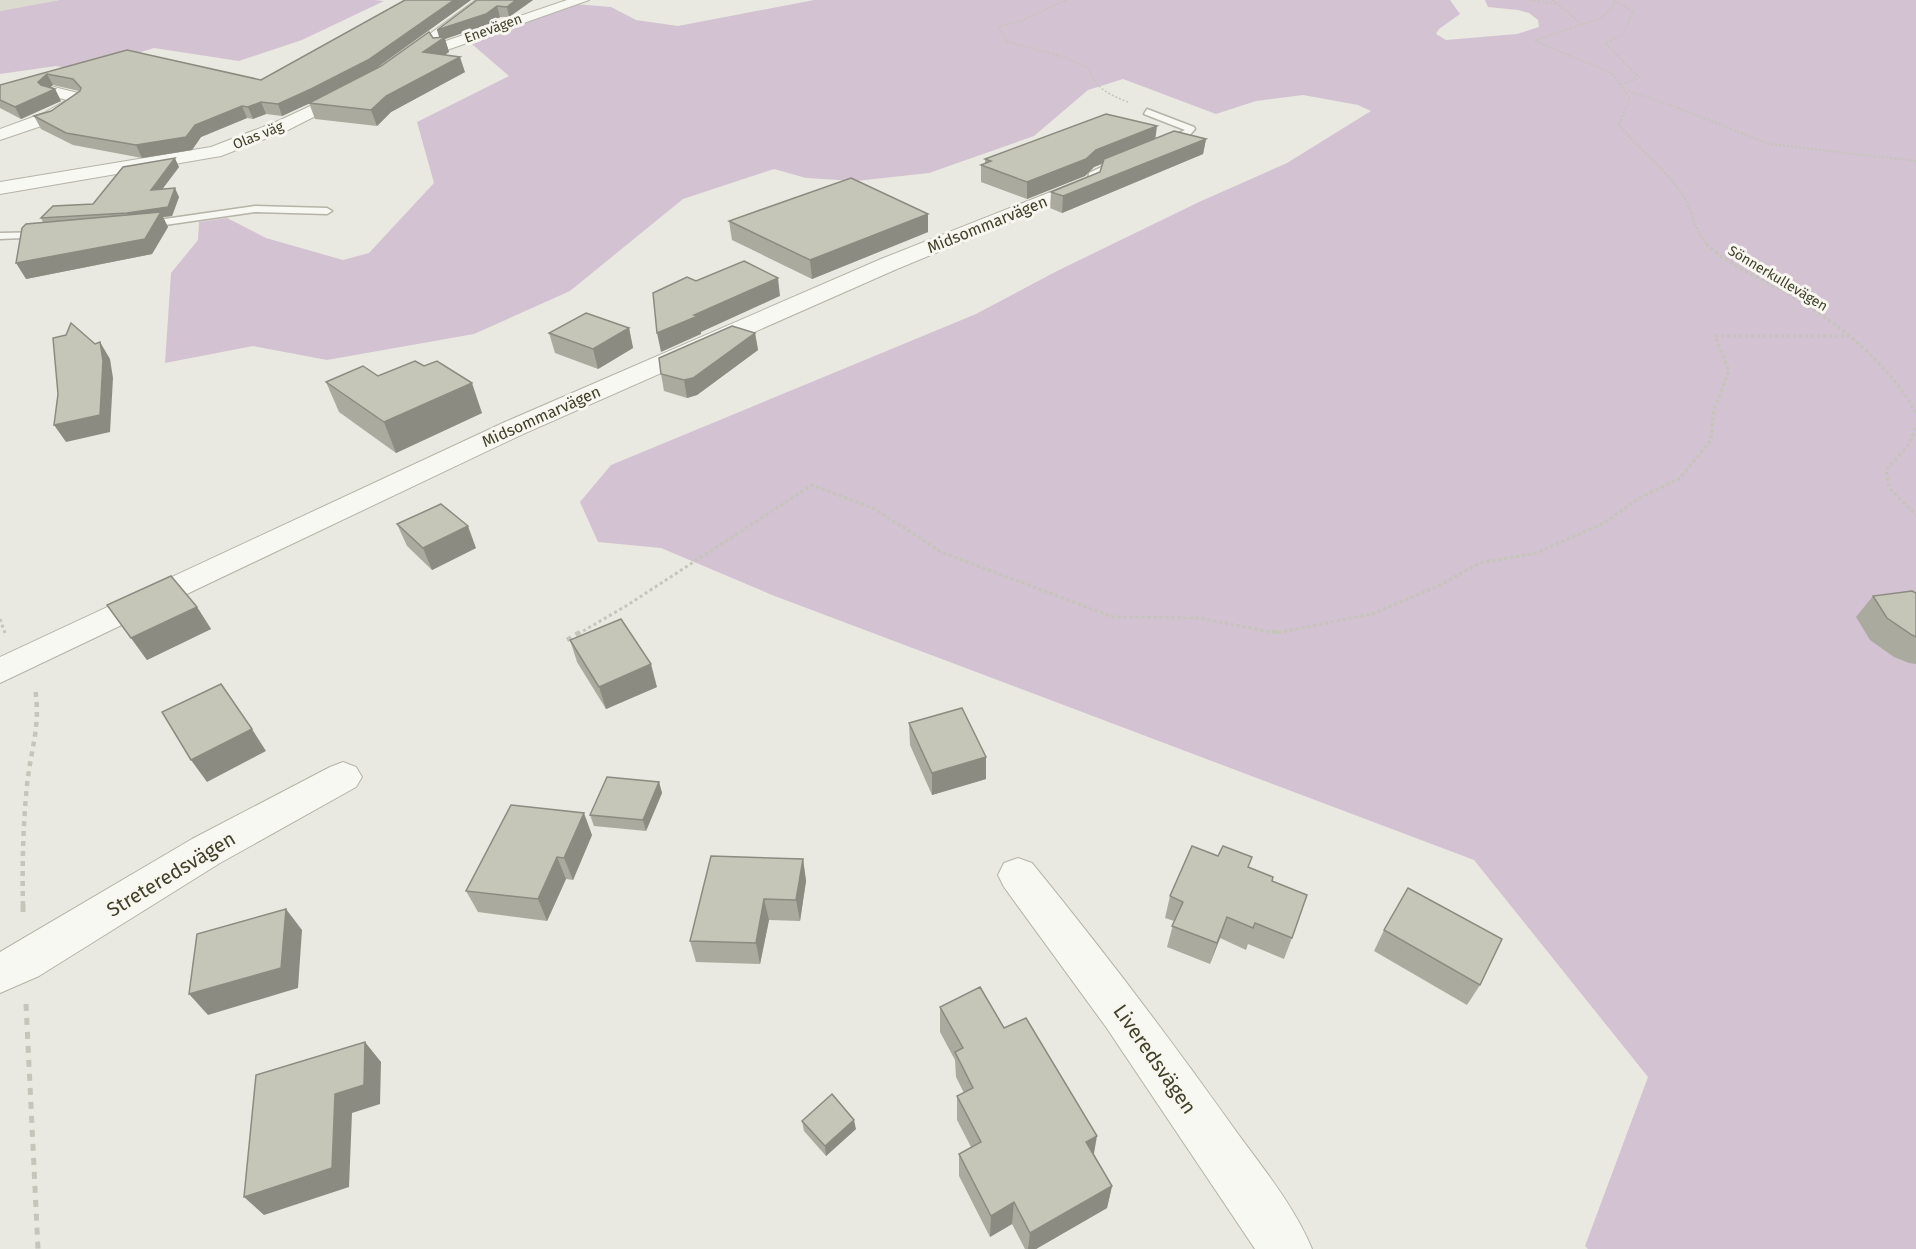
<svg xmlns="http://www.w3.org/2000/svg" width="1916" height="1249" font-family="'Fira Sans',sans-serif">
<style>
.built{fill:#dbdbcf}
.green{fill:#d3c2d2}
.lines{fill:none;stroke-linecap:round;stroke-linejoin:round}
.lane-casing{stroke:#b4b3a6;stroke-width:3}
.street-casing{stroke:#b4b3a6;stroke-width:2}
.path-far4{stroke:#c5c5ba;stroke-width:1.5;stroke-dasharray:2 2;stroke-linecap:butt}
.path-far3{stroke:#c5c5ba;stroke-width:2;stroke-dasharray:2 2;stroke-linecap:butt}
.path-far2{stroke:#c5c5ba;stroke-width:3;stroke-dasharray:3 3;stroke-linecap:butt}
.path-far1{stroke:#c5c5ba;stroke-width:4.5;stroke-dasharray:5 5;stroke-linecap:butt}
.path{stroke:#c5c5ba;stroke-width:5;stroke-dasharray:7 7;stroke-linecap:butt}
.lane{fill:#f8f8f3;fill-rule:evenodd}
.street{fill:#f8f8f3;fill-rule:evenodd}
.wall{fill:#aaaa9e}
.shaded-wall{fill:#8b8b81}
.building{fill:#c6c6b8;stroke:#8b8b81;stroke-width:1.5}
.labels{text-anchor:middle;stroke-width:6;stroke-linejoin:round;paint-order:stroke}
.far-street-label{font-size:14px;fill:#414129;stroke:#f7f6f0}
.street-label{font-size:16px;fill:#414129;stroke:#f7f6f0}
.near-street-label{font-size:20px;fill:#414129;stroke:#f7f6f0}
</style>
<rect width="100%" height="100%" fill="#eae9e1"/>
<path class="built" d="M0,0H60L0,11Z"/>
<g class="green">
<path d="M60,0H374L384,1L302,40L239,61L154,48L81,71L56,66L0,74V11Z"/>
<path d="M814,0H1450L1460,14L1439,29L1436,34L1446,40L1517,34L1539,27L1538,20L1529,13L1518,10L1488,7L1485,0H1916V1249H1588L1585,1246L1648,1077L1474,860L772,595L661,548L598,542L580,502L611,465L976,314L1057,271L1199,202L1287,163L1371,111L1358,105L1303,95L1256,101L1216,114L1123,79L1088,90L1034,136L929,173L856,181L806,178L774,169L683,199L570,291L474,334L327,360L253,346L165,363L171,273L198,240L199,222L227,218L266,238L343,260L369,253L434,183L417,122L509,76L466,39L575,4L611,7L636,20L678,26Z"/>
</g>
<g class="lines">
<g class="lane-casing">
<g id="lane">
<path d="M1147,109L1194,127L1195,129L1189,136L1163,145V141L1185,130L1144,114Z"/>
<path d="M1116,160L1124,162L1096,176L1094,184H1088L1089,173Z"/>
<path d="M255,206L327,208L332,211L327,214L255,212L144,228L139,225L144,222Z"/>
<path d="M48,232L49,234L44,237L0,239V233Z"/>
</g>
</g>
<g class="street-casing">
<g id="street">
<path d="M476,0H491L403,67H393L390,64L393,61Z"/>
<path d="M567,0H589L447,50H437L435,47L437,44Z"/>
<path d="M54,87L78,93L85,101L56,121L0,140V129L44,113L67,100L48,95L46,92Z"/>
<path d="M351,87L359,92L357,95L288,130L221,156L0,194V182L211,147L276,122Z"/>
<path d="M1091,176L1098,178L1100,182L1098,186L897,269L523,434L0,683V657L505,422L881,259Z"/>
<path d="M343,762L356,767L362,777L356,787L220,863L39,976L0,993V952L192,839L330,767Z"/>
<path d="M1018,858L1032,863C1102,949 1169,1037 1233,1127C1261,1166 1294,1205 1312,1249H1255L1106,1027L1004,887L998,875L1004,863Z"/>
</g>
</g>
<g class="path-far4">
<path d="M1066,0L1020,21L999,27L1006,41L1063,57L1089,68C1096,89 1108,94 1128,102"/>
<path d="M1530,0L1556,4"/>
<path d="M1553,0L1583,25"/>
<path d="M1614,0L1633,11L1623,35L1605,43L1640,78L1621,84"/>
<path d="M1536,40L1601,18L1612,8L1615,0"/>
<path d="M1535,41L1612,73L1630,98L1625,109"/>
<path d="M1628,91L1682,109"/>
</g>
<g class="path-far3">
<path d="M1626,108L1619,124C1637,148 1662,166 1680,191C1693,208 1693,230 1708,245"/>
<path d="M1678,108L1769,144L1916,161"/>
</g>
<g class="path-far2">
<path d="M1706,244C1729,265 1757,277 1785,292C1836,321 1887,361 1916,413"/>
<path d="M1916,428L1908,446L1886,470L1889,488L1916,515"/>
<path d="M0,619L5,633"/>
<path d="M578,634L626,606L812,485L875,509L941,552L1113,617L1199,618L1276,633L1372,614L1438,586L1480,563L1536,553L1604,523L1638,499L1680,478L1711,440L1714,409L1729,371L1715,336H1848"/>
</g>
<g class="path-far1">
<path d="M1272,632H1280"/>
<path d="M567,640L580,632"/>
<path d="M23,906C22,866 23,825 27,785C31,748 41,726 35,688"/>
</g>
<g class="path">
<path d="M23,905V916"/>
<path d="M26,1004L38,1249"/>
</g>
<use href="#lane" class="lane"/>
<use href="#street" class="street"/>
</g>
<g class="wall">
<path d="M405,0H471L374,70L433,38H440L477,0H533L509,17H500L489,24L445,39L449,52L445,55L465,72L391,112L377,126L315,119L309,103L282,116L266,114L253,119L247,118L201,137L192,150L142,158L73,145L41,129L34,116L51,111L79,92V91L53,85L50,88L55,89L61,101L21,119L0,108V85L127,50L261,80Z"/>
<path d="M1155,138L1206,139L1203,154L1062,213L1050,208L1051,192L1100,172L1102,164L1094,167L1085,176L1027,199L981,182V165L985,164V159Z"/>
<path d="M179,167L162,189L179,197L172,216L163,217L168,227L152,254L26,279L43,222L41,218L93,204Z"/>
<path d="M729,221L928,232L812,279L732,240Z"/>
<path d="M629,328L633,348L598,369L555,353L549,333Z"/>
<path d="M755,333L758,350L697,395L687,398L664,391L661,374Z"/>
<path d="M378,376L482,413L396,453L339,412L326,382Z"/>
<path d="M397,524L476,548L432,570L407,546Z"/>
<path d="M1916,593V664L1909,663L1894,657L1870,640L1856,617L1873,596Z"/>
<path d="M107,605L197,607L211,629L147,660Z"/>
<path d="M570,640L657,687L606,709L577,662Z"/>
<path d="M909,723L986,779L932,795L910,745Z"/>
<path d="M659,782L662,793L646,831L594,826L590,815Z"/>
<path d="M592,835L573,880L566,879L547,921L478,912L466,891Z"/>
<path d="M803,859L806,881L800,921L769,920L760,964L696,962L690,941Z"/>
<path d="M1249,868L1272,881L1292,938L1284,959L1248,944L1246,950L1220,938L1210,964L1167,947L1174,921L1165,918L1170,896Z"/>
<path d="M1384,930L1480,985L1467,1005L1374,951Z"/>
<path d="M940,1007L1004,1028L1094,1154L1112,1186L1107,1208L1036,1249H1025L1012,1224L990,1237L959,1176V1154L971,1147L957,1120V1096L964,1093L956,1077L955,1060L940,1032Z"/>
<path d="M802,1121L856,1129L826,1156L804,1131Z"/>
</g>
<g class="shaded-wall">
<path d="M454,0H471L372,71L315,101L282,116L278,104Z"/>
<path d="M516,0H533L509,17L507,7Z"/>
<path d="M497,6L500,17L489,24L445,39L449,52L427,66L423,52L440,40L437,30Z"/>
<path d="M460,57L465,72L391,112L377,126L371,110L386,96Z"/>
<path d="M47,74L53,85L44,93L38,82Z"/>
<path d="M55,89L61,101L21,119L15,107Z"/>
<path d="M261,102L266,114L253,119L248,107Z"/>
<path d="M242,106L247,118L201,137L192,150L142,158L136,145L195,125Z"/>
<path d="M1157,126L1155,142L1094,167L1085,176L1027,199V182L1096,150Z"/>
<path d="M1206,139L1203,154L1062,213L1063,196Z"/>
<path d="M175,158L179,167L155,199L151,190Z"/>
<path d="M175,188L179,197L172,216L163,217L168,227L152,254L26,279L16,263L132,222L127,213Z"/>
<path d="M928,214V232L812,279L810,260Z"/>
<path d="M778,278L780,296L701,332V334L661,352L657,333L694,315Z"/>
<path d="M629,328L633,348L598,369L593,349Z"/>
<path d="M755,333L758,350L697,395L687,398L684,380Z"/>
<path d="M100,342L110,359L113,378L110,432L66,442L54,425Z"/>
<path d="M472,383L482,413L396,453L384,422Z"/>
<path d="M468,526L476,548L432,570L423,548Z"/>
<path d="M197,607L211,629L147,660L131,638Z"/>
<path d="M651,664L657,687L606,709L599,687Z"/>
<path d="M252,729L266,751L207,782L191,760Z"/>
<path d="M986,757V779L932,795V773Z"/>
<path d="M659,782L662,793L646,831L643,820Z"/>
<path d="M584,813L592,835L573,880L564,858Z"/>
<path d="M557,857L566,879L547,921L538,899Z"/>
<path d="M803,859L806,881L800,921L796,900Z"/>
<path d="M764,899L769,920L760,964L756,943Z"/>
<path d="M286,909L302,930L298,988L208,1015L189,994Z"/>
<path d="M1227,917L1220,938L1210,964L1217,943Z"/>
<path d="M365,1042L381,1062L380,1104L352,1113L349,1187L264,1215L244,1197L335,1094Z"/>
<path d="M854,1120L856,1129L826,1156L825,1146Z"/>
<path d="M1097,1136L1093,1159L1086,1142Z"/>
<path d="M1112,1186L1107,1208L1036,1249H1028L1030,1233Z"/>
<path d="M1014,1202L1012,1224L990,1237L991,1216Z"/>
</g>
<g class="building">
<path d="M405,0H454L368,60L311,89L278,104L261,102L248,107L242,106L195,125L186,137L136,145L66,133L34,116L51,111L80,91L81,88L73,79L47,74L38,82L41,85L55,89L15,107L0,100V85L127,50L261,80Z"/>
<path d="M477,0H516L507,7L497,6L486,14L437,30Z"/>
<path d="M429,32L433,38L445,37L423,52L460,57L386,96L371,110L309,103L381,66Z"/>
<path d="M1106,114L1157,126L1096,150L1086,159L1027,182L981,165L991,161L985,159Z"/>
<path d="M1174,131L1206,139L1063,196L1051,192L1100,172L1104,159Z"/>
<path d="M175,158L151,190L175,188L168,207L127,213L41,218L53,206L93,204L123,167Z"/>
<path d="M851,178L928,214L810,260L729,221Z"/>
<path d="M161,212L145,239L16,263L22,228L26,224Z"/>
<path d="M744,261L778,278L694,315L698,316L657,333L653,293L687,277L696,281Z"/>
<path d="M586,313L629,328L593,349L549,333Z"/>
<path d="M71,323L95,344L100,342L103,361L100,415L54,425L58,394L53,338L66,335Z"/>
<path d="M732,326L755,333L693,378L684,380L661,374L659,358Z"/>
<path d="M415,361L424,366L437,361L472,383L384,422L326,382L363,366L378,376Z"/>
<path d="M441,504L468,526L423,548L397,524Z"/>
<path d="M171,576L197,607L131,638L107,605Z"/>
<path d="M1912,591L1916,593V637L1912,635L1887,618L1873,596Z"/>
<path d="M621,619L651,664L599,687L570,640Z"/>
<path d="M221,684L252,729L191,760L162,712Z"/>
<path d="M962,708L986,757L932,773L909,723Z"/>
<path d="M607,777L659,782L643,820L590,815Z"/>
<path d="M511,805L584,813L564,858L557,857L538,899L466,891Z"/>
<path d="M1192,846L1218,856L1223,846L1252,857L1248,867L1273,877L1272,881L1307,895L1292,938L1255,923L1253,928L1227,917L1217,943L1172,926L1183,902L1170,896Z"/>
<path d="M711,856L803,859L796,900L764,899L756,943L690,941Z"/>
<path d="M1408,888L1502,939L1480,985L1384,930Z"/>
<path d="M286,909L281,968L189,994L197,934Z"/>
<path d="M980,987L1004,1028L1026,1018L1097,1136L1086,1142L1112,1186L1030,1233L1014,1202L991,1216L959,1154L981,1142L957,1096L973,1088L955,1052L963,1048L940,1007Z"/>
<path d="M365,1042L364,1085L335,1094L332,1168L244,1197L256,1075Z"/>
<path d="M832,1094L854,1120L825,1146L802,1121Z"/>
</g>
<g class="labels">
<g class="far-street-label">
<text transform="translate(493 28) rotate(-20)" y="5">Enevägen</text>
<text transform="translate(258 135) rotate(-22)" y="5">Olas väg</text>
<text transform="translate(1778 278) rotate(31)" y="5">Sönnerkullevägen</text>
</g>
<g class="street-label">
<text transform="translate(987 224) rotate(-22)" y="6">Midsommarvägen</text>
<text transform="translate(541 416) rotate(-24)" y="6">Midsommarvägen</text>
</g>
<g class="near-street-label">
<text transform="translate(171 874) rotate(-31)" y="7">Streteredsvägen</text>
<text transform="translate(1155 1059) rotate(55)" y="7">Liveredsvägen</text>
</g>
</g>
</svg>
